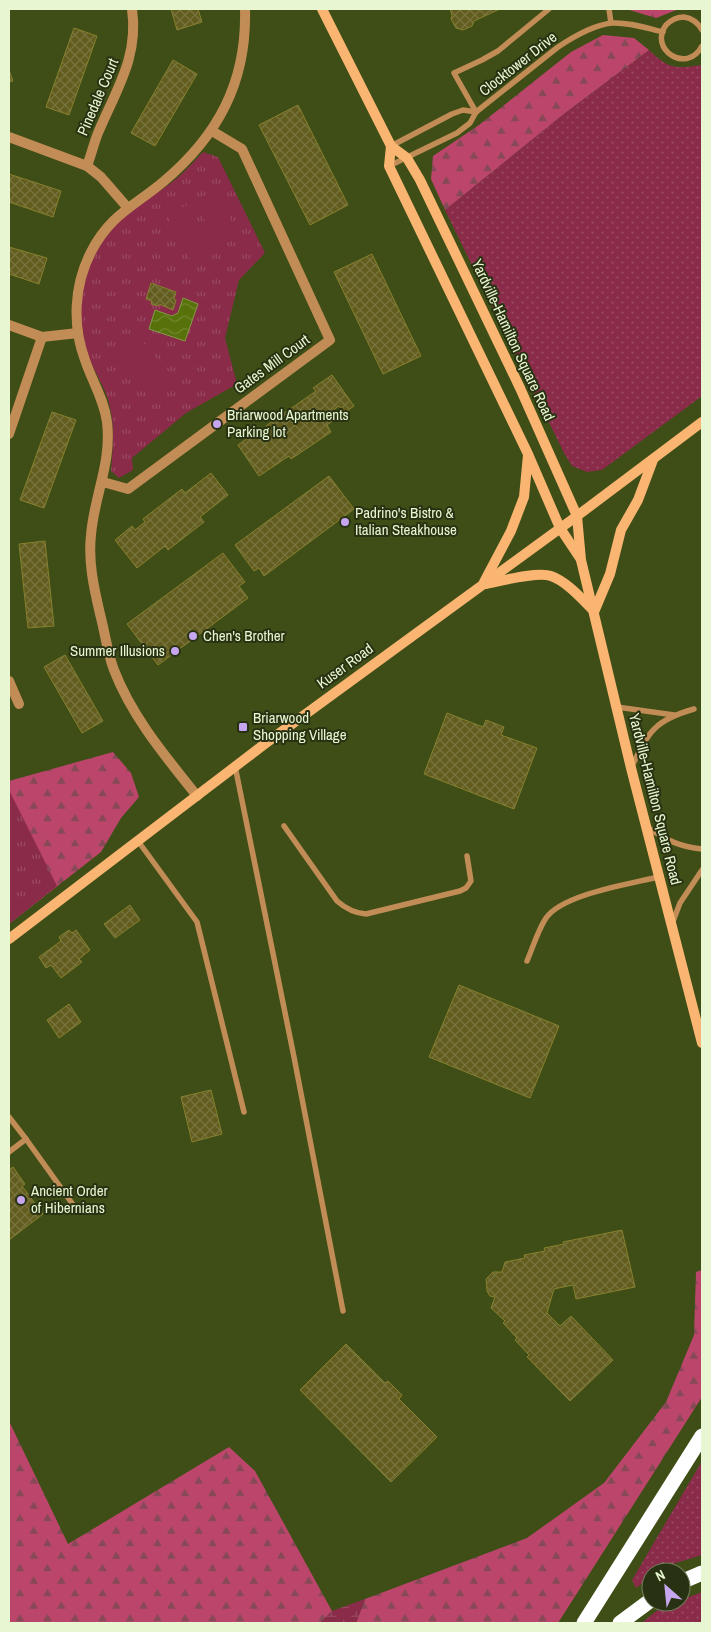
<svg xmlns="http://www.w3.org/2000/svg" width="711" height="1632" font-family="'Archivo Narrow',sans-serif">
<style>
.grass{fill:url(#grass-dots)}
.forest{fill:url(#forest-firs)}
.wetland{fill:url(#wetland-marsh)}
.park{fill:url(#park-tufts)}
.garden{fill:#892b49}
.water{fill:url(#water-waves);stroke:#839a46}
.building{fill:url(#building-cross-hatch);stroke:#87802e}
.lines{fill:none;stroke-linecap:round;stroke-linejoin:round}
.lane{stroke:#c28c56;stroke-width:5.5}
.street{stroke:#c28c56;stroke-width:10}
.secondary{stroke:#fbb572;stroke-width:10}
.highway{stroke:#fff;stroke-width:15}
.poi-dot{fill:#c7a6f0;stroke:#283213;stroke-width:2}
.labels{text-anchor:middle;stroke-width:4;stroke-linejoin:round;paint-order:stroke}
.street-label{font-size:15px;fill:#e8f6d1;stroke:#283213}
.poi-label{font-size:15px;fill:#e8f6d1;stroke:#283213;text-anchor:start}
</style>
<defs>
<pattern id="grass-dots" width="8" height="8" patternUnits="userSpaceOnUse" patternTransform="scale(1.25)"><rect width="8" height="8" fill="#892b49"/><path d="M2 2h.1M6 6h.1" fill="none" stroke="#9a4a62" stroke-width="1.8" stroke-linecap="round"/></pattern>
<pattern id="forest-firs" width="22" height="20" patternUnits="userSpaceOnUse" patternTransform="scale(1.25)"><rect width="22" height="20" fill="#bc466b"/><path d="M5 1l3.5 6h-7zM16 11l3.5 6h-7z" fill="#874857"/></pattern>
<pattern id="wetland-marsh" width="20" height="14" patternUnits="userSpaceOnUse" patternTransform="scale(1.25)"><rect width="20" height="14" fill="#892b49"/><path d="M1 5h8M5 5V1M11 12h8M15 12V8" fill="none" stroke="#9a4a62"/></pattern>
<pattern id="park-tufts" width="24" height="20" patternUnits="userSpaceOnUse" patternTransform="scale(1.25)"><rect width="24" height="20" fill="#892b49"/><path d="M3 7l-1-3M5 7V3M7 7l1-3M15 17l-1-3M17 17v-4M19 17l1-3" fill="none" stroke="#9a4a62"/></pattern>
<pattern id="water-waves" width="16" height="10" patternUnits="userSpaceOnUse" patternTransform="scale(1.25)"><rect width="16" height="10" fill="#58720b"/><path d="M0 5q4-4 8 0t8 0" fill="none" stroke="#70872e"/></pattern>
<pattern id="building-cross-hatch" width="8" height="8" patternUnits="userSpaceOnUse" patternTransform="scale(1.25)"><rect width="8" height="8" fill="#625c1e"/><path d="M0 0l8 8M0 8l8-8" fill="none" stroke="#78743e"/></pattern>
</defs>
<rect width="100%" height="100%" fill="#3e4e16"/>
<g class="grass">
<path d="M649,50C669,69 675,69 702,65V396L602,470L587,472L572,466L564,453L445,210L565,113Z"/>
<path d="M702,1461V1555L666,1566L657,1572H651V1577L636,1588L632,1580Z"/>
<path d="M702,1592V1623H642C653,1613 666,1602 681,1602V1600Z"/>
</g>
<g class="forest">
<path d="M626,9H679L656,18Z"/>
<path d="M603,35L634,38L649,50L565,113L445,210L431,179L433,156L479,125L571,52Z"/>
<path d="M113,752L131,773L139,797L121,818L101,852L9,924V781Z"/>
<path d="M702,1270V1397L558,1623H356L365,1599L527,1538L604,1483L666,1402L694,1335L696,1272Z"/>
<path d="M9,1421L68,1544L229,1447L255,1471L332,1611L320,1623H9Z"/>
</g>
<path class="wetland" d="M365,1599L356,1623H320L332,1611Z"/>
<g class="park">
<path d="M203,152L218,157L265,253L239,280L225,338L237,384L186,413L132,458L133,470L119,478L111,471C113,448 115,426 109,403C105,387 95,373 89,358C69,307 84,261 118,221C130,207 149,199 164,188C179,178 191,165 203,152Z"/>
<path d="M9,790L57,886L9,924Z"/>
</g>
<g class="garden">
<path d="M216,190L239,236L218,247L195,201Z"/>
<path d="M189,204L212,250L191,261L167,215Z"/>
<path d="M139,338L174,378L151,398L116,358Z"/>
</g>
<path class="water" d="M183,298L198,304L185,341L149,329L155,310L172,316L178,313Z"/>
<g class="building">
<path d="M171,9H198L202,22L177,30Z"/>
<path d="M450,9H500L474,21L472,26L463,30L456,28L451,19L452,15Z"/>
<path d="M74,28L97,36L69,115L46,107Z"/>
<path d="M173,60L197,74L155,146L131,133Z"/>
<path d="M9,70L13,81L9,82Z"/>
<path d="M298,105L348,205L310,225L259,125Z"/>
<path d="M9,174L61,191L53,217L9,202Z"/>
<path d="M9,247L47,258L39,284L9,274Z"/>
<path d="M372,254L421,356L383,374L334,272Z"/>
<path d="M151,283L176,292L174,299L176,300L173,310L159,304L158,306L151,304L152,301L146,299Z"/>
<path d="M332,375L354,406L344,413L339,406L330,412L335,419L327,425L331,432L291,459L289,456L259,476L238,445L256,432L259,437L269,430L266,426L316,391L313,388Z"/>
<path d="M52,412L76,420L44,508L20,500Z"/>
<path d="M211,473L228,495L200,517L204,522L168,550L165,546L137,568L115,540L132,526L135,530L145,522L143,519L182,489L185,493Z"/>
<path d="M329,476L354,509L264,576L259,568L254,571L235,545Z"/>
<path d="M45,541L54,626L28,628L19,544Z"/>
<path d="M223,553L245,582L239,586L248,598L158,665L127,624Z"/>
<path d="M65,655L103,721L82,733L44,667Z"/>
<path d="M447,713L483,727L486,720L504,727L501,735L537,748L514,809L424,774Z"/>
<path d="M130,905L140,920L115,938L104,924Z"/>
<path d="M69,930L72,933L76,930L90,950L79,959L82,962L61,978L51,965L46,968L39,957L61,941L59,937Z"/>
<path d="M459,985L559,1026L530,1098L429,1057Z"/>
<path d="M69,1004L81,1022L59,1038L47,1020Z"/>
<path d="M211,1090L222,1134L192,1142L181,1097Z"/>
<path d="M13,1167L25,1184L22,1186L43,1214L9,1240V1170Z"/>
<path d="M622,1230L635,1287L576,1299L573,1285L554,1289L547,1313L560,1326L571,1316L613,1360L570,1401L527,1357L529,1355L515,1340L517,1338L503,1323L505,1321L491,1308L495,1297L490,1296L487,1291L486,1279L493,1272H502L505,1262L525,1258L524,1255L545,1251L544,1248L564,1244L563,1242Z"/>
<path d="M346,1344L385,1383L388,1381L402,1395L399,1399L437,1437L391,1482L300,1390Z"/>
</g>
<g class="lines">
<g class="lane">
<path d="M609,9L611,23"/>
<path d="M702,30C698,23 692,18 684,17C677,17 671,20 666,25C648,49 687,75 702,46"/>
<path d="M476,112L454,73L482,60L498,51L549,9"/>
<path d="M391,146L452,114L463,110L476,112"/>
<path d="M389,166L457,133L470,123L476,112L558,47C573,37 593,25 612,23C629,22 646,28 663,32"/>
<path d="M617,707L674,715"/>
<path d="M235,766L294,1057L343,1311"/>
<path d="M632,766C649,731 655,720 694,709"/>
<path d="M284,826L337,901C346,909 354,913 366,914L460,891L466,888L471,881L467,856"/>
<path d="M647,827C666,840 680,847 702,849"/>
<path d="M138,841L197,922L244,1112"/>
<path d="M672,924L680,903L702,870"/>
<path d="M527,961C533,947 538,930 546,918C563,894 630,884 658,877"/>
<path d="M9,1117L26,1139"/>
<path d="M9,1152L26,1139L74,1206"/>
</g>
<g class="street">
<path d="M9,137L87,166L101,177L127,207"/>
<path d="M87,166C91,155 94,143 98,133C116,90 139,57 132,9"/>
<path d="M9,325L42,337L78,333"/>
<path d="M9,434L42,337"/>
<path d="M103,482L128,489L330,340L242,149L212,131"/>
<path d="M9,681L19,704"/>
<path d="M197,796C166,757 132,717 114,670C107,652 105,632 100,614C94,588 88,562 91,535C94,496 112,463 107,422C104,399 92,381 85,360C72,325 74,285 91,252C110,215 133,207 163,182C218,136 247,82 245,9"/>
</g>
<g class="secondary">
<path d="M322,9L391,146L407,158L420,180L520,388L577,516L581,560L631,768L702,1043"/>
<path d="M391,146L389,166L528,454L560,528L580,558"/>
<path d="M484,582L511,531L524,497L528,455"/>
<path d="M486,584C501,581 538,571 551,576C566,581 582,599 593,610"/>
<path d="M594,612L610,574L621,530L638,500L653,460"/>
<path d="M9,939L266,743L577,516L702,422"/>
</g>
<g class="highway">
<path d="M681,1582L702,1573"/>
<path d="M584,1623L702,1436"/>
<path d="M620,1623L651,1600"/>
</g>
</g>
<g class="poi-dot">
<circle cx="217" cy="424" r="5"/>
<circle cx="345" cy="522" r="5"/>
<circle cx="193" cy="636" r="5"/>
<circle cx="175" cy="651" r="5"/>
<rect x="238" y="722" width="10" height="10" rx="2.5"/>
<circle cx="21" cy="1200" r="5"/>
</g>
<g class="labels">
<g class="street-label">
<text transform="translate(518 64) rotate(-38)" y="5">Clocktower Drive</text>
<text transform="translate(98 97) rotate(-67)" y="5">Pinedale Court</text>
<text transform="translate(513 340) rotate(65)" y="5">Yardville-Hamilton Square Road</text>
<text transform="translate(272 364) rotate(-36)" y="5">Gates Mill Court</text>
<text transform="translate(345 666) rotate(-36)" y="5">Kuser Road</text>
<text transform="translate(655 799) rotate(76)" y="5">Yardville-Hamilton Square Road</text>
</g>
<g class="poi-label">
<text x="227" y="420">Briarwood Apartments<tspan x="227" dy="17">Parking lot</tspan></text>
<text x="355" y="518">Padrino's Bistro &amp;<tspan x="355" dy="17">Italian Steakhouse</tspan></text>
<text x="203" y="641">Chen's Brother</text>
<text x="165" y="656" text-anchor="end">Summer Illusions</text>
<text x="253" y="723">Briarwood<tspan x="253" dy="17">Shopping Village</tspan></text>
<text x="31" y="1196">Ancient Order<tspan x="31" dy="17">of Hibernians</tspan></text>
</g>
</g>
<rect width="711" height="1632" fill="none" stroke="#e8f6d1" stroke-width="20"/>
<g transform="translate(666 1587) rotate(333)"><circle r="24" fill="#283213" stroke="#75805f"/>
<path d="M0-4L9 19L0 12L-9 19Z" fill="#c7a6f0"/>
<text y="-8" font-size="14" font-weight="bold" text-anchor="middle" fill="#e8f6d1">N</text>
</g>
</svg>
